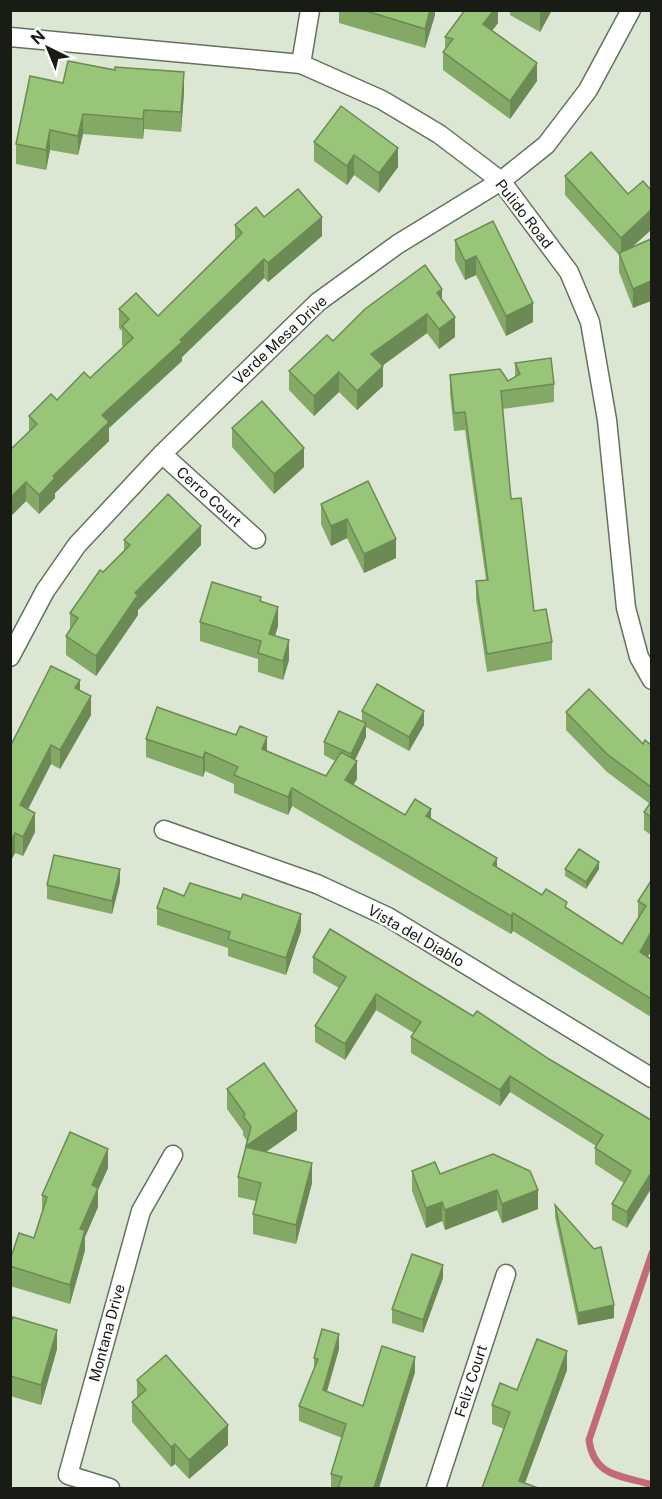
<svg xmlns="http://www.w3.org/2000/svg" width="662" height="1499" font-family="'Public Sans',sans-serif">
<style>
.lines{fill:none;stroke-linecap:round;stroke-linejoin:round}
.stream{stroke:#c36a79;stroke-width:7}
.minor-casing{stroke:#66705f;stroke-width:21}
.minor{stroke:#fff;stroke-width:18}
.wall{fill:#84a967}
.shaded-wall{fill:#6b8a54}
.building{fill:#99c578;stroke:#6b8a54;stroke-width:1.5}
.labels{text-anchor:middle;stroke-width:5;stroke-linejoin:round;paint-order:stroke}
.street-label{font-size:15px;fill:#181c15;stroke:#fff}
</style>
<rect width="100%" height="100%" fill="#dbe6d3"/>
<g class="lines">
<path class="stream" d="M652,1253L589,1440C594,1477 620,1475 652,1485"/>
<g class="minor-casing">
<g id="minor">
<path d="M10,37L301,64L382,100L439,134L501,181L569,272L590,322L607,420L626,608L639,657L652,680"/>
<path d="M301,64L310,10"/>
<path d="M162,454L256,539"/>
<path d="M10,657L45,591L77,545L162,454L318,302L398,244L501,181L546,145L588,90L631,10"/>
<path d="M164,830L317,884L388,917L652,1078"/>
<path d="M110,1488L68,1475L141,1211L173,1155"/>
<path d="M436,1488L506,1274"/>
</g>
</g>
<use href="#minor" class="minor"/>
</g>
<g class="wall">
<path d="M339,10H435V15L425,48L339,23Z"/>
<path d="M498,10V23L492,31L537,81L510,119L443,70V52L445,49V37Z"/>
<path d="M510,10H552L540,32L510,15Z"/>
<path d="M63,83L184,92L181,132L144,129L143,139L83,134L78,155L50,150L46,170L16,164V144Z"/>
<path d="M314,142L398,167L379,193L354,175L347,185L314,161Z"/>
<path d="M565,176L651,230L632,247L651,239L633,308L619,272V255L565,195Z"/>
<path d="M264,217L322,236L268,282L264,278L182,357V361L109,428V441L55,493V498L39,514L26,501L10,517L29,431V416L57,400L90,378L123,347L122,345V331L119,328V309L158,316L235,240V225Z"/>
<path d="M493,221L533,322L506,336L476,275L465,280L455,260V240Z"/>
<path d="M442,300L455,337L439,349L427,333L382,366L383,386L357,410L339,392L314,416L289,390V371L333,341Z"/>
<path d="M515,363L554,384V402L502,409L511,499L534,611L552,642V660L487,672L476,599V581L486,580L480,537L465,430L454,431L450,393V375L508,381L515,377Z"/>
<path d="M232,428L304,467L274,494L232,447Z"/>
<path d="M368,481L396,558L364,573L347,538L331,546L321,524V504Z"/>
<path d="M124,540L201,545L138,610V615L96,676L66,655V636L70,629V613L124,551Z"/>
<path d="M261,601L278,626L275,636L289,660L283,680L258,672V659L200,641V622Z"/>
<path d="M80,690L91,715L60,769L51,764L28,809L35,832L23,856L15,853L10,862V747Z"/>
<path d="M362,711L424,725L409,751L366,727V737L355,760L357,779L353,785L405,815L431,819L497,867L542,895L567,908L622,944L638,919V901L651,881V951L648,957L651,959V1017L513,931L511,934L292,806L288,815L234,793V784L205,771L203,777L146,757V739L236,735L267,751L326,776L335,761L324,755V742L362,721Z"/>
<path d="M566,712L643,744L651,745V835L644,830V812L650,804L607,772L566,730Z"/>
<path d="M565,869H599L586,889L565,876Z"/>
<path d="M120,882L112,914L47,899V885Z"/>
<path d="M184,896L301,931L286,975L228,956V948L157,925V908Z"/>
<path d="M313,957L473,1016L549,1059L651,1120L627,1228L612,1220V1204L624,1183L595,1164V1148L596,1146L510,1092L500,1106L411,1053V1037L414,1033L376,1010L345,1060L315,1042V1026L339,988L313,973Z"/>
<path d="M227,1089L297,1130L266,1152L312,1183L296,1244L253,1234V1214L256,1201L238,1197V1177L247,1141L243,1135V1131L227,1109Z"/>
<path d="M493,1154L538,1209L502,1223L497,1210L445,1230L442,1221L426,1228L412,1191V1171L440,1174Z"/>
<path d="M108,1168L98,1190V1207L85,1237V1250L70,1304L10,1286V1260L34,1238L42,1213V1195Z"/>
<path d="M555,1205L614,1318L578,1325L555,1217Z"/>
<path d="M443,1278L423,1333L392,1323V1309Z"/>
<path d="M10,1325L57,1349L41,1405L10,1396Z"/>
<path d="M339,1349L327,1391L363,1406L415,1372L379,1488H331V1474L342,1438L299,1421V1406L314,1369V1358Z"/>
<path d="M567,1370L525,1483L482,1488L504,1429L492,1424V1405L517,1390Z"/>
<path d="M137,1380L228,1445L189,1479L175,1464L171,1467L132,1422V1402L137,1398Z"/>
</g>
<g class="shaded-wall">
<path d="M430,10H435V15L425,48V29Z"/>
<path d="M494,10H498V23L483,42V24Z"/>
<path d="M541,10H552L540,32V12Z"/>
<path d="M537,63V81L510,119V101Z"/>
<path d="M184,72V92L181,132V112Z"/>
<path d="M144,110V129L143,139V119Z"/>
<path d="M83,114V134L78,155V136Z"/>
<path d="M50,130V150L46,170V150Z"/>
<path d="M398,148V167L379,193V173Z"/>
<path d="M354,155V175L347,185V166Z"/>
<path d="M651,210V230L621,257V238Z"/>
<path d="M322,217V236L268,282V263Z"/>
<path d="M476,256V275L465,280V261Z"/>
<path d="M264,259V278L182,357V361L109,428V441L55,493V498L39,514V495L102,415Z"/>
<path d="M651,281V301L633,308V289Z"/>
<path d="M442,289V308L437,293Z"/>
<path d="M533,303V322L506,336V316Z"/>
<path d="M427,314V333L371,374V354Z"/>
<path d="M455,317V337L439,349V329Z"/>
<path d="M383,366V386L357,410V391Z"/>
<path d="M339,372V392L314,416V396Z"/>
<path d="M304,448V467L274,494V474Z"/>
<path d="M26,482V501L10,517V498Z"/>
<path d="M347,519V538L331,546V526Z"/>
<path d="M201,526V545L138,610V615L96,676V656L135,593Z"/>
<path d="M396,539V558L364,573V554Z"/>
<path d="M278,607V626L269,654V634Z"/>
<path d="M289,640V660L283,680V661Z"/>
<path d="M80,680V699L75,688Z"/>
<path d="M91,696V715L60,769V750Z"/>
<path d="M424,711V725L409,751V737Z"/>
<path d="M366,723V737L351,768V754Z"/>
<path d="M267,737V756L262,749Z"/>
<path d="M51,745V764L20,825V805Z"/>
<path d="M205,752V771L203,777V758Z"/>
<path d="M357,761V779L345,799V780Z"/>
<path d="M292,788V806L288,815V797Z"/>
<path d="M431,809V827L426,816Z"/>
<path d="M35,813V832L23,856V837Z"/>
<path d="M15,833V853L10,862V843Z"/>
<path d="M497,858V876L493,865Z"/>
<path d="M599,862V869L586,889V882Z"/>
<path d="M120,869V882L112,914V901Z"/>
<path d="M513,913V931L511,934V916Z"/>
<path d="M301,914V931L286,975V958Z"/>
<path d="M651,932V951L640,970V952Z"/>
<path d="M376,994V1010L345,1060V1044Z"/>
<path d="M510,1076V1092L500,1106V1090Z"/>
<path d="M297,1111V1130L246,1166V1146Z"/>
<path d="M108,1149V1168L98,1190V1207L85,1237V1250L70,1304V1285L80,1229L92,1185Z"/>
<path d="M312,1163V1183L296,1244V1225Z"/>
<path d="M651,1173V1189L627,1228V1212Z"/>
<path d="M497,1190V1210L445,1230V1210Z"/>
<path d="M538,1190V1209L502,1223V1204Z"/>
<path d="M442,1202V1221L426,1228V1208Z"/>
<path d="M443,1265V1278L423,1333V1320Z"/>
<path d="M614,1305V1318L578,1325V1313Z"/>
<path d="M57,1330V1349L41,1405V1385Z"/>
<path d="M339,1334V1349L323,1405V1390Z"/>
<path d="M567,1351V1370L523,1488L519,1481Z"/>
<path d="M415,1357V1372L379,1488H374Z"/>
<path d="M228,1425V1445L189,1479V1460Z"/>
<path d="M175,1444V1464L171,1467V1447Z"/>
</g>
<g class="building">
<path d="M363,10H430L425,29Z"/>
<path d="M465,10H494L483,24L537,63L510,101L443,52L453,39L445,37Z"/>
<path d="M68,61L115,70V67L184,72L181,112L144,110L143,119L83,114L78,136L50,130L46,150L16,144L30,76L63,83Z"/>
<path d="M341,106L398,148L379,173L354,155L347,166L314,142Z"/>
<path d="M591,152L628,194L643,181L651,190V210L621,238L565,176Z"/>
<path d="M298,189L322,217L268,263L264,259L180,340L182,342L102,415L109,422L53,476L55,478L39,495L26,482L10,498V450L37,424L29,416L51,394L57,400L84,372L90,378L133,338L122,326L129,319L119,309L136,293L158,316L242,233L235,225L256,207L264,217Z"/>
<path d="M493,221L533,303L506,316L476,256L465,261L455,240Z"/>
<path d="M651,239V281L633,289L619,253Z"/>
<path d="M425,265L442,289L437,293L455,317L439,329L427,314L371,354L383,366L357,391L339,372L314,396L289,371L327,335L333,341L365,309Z"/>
<path d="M551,358L554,384L501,391L511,499L521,498L534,611L546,609L552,642L487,654L476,581L488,580L480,520L465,412L454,413L450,375L500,369L508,381L520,374L515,363Z"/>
<path d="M262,401L304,448L274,474L232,428Z"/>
<path d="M368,481L396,539L364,554L347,519L331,526L321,504Z"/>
<path d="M168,494L201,526L135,593L138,595L96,656L66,636L78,618L70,613L100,570L103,572L130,545L124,540Z"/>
<path d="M212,582L261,597L260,601L278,607L269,634L289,640L283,661L258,653L261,641L200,622Z"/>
<path d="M51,666L80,680L75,688L91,696L60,750L51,745L20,805L35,813L23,837L15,833L10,843V747Z"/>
<path d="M377,684L424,711L409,737L362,711Z"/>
<path d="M589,689L643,744L645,740L651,745V787L607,754L566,712Z"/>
<path d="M157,707L236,735L240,726L267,737L262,749L326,776L341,752L357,761L345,780L405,815L415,799L431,809L426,816L497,858L493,865L542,895L546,889L567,902L565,907L622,944L646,906L638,901L651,881V932L640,952L651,959V999L513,913L511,916L292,788L288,797L234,775L238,767L205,752L203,758L146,739Z"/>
<path d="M339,711L366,723L351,754L324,742Z"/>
<path d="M651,802V817L644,812Z"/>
<path d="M579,849L599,862L586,882L565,869Z"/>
<path d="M54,855L120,869L112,901L47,885Z"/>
<path d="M190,883L241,899L243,894L301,914L286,958L228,939L230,932L157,908L164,888L184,896Z"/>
<path d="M330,929L473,1016L477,1011L549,1059L651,1120V1173L627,1212L612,1204L631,1171L595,1148L603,1135L510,1076L500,1090L411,1037L421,1022L376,994L345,1044L315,1026L346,977L313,957Z"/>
<path d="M264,1063L297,1111L246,1146L251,1127L243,1116L245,1114L227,1089Z"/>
<path d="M70,1132L108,1149L92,1185L98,1188L80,1229L85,1230L70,1285L10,1266V1260L19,1233L34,1238L47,1197L42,1195Z"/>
<path d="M246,1147L312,1163L296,1225L253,1214L261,1183L238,1177Z"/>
<path d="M493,1154L530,1171L538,1190L502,1204L497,1190L445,1210L442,1202L426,1208L412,1171L435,1162L440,1174Z"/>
<path d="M555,1205L594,1249L601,1247L614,1305L578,1313Z"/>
<path d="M412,1254L443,1265L423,1320L392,1309Z"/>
<path d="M13,1317L57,1330L41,1385L10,1376V1325Z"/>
<path d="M322,1329L339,1334L323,1390L363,1406L382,1346L415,1357L374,1488H338L342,1477L331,1474L346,1424L299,1406L318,1359L314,1358Z"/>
<path d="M537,1339L567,1351L519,1481L538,1488H482L510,1412L492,1405L500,1383L517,1390Z"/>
<path d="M166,1355L228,1425L189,1460L175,1444L171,1447L132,1402L146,1390L137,1380Z"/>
</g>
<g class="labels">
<g class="street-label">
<text transform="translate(524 214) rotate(52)" y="5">Pulido Road</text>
<text transform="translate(280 340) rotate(-43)" y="5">Verde Mesa Drive</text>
<text transform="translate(209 497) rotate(42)" y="5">Cerro Court</text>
<text transform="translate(416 936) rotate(30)" y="5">Vista del Diablo</text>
<text transform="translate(107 1333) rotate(-75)" y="5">Montana Drive</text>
<text transform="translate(471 1381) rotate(-72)" y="5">Feliz Court</text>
</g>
</g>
<rect width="662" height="1499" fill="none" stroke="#181c15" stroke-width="24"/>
<g transform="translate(48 48) rotate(317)" stroke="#ffffff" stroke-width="4.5" paint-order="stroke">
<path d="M0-4.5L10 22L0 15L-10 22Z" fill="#181c15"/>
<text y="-9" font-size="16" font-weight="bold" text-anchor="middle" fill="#181c15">N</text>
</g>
</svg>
